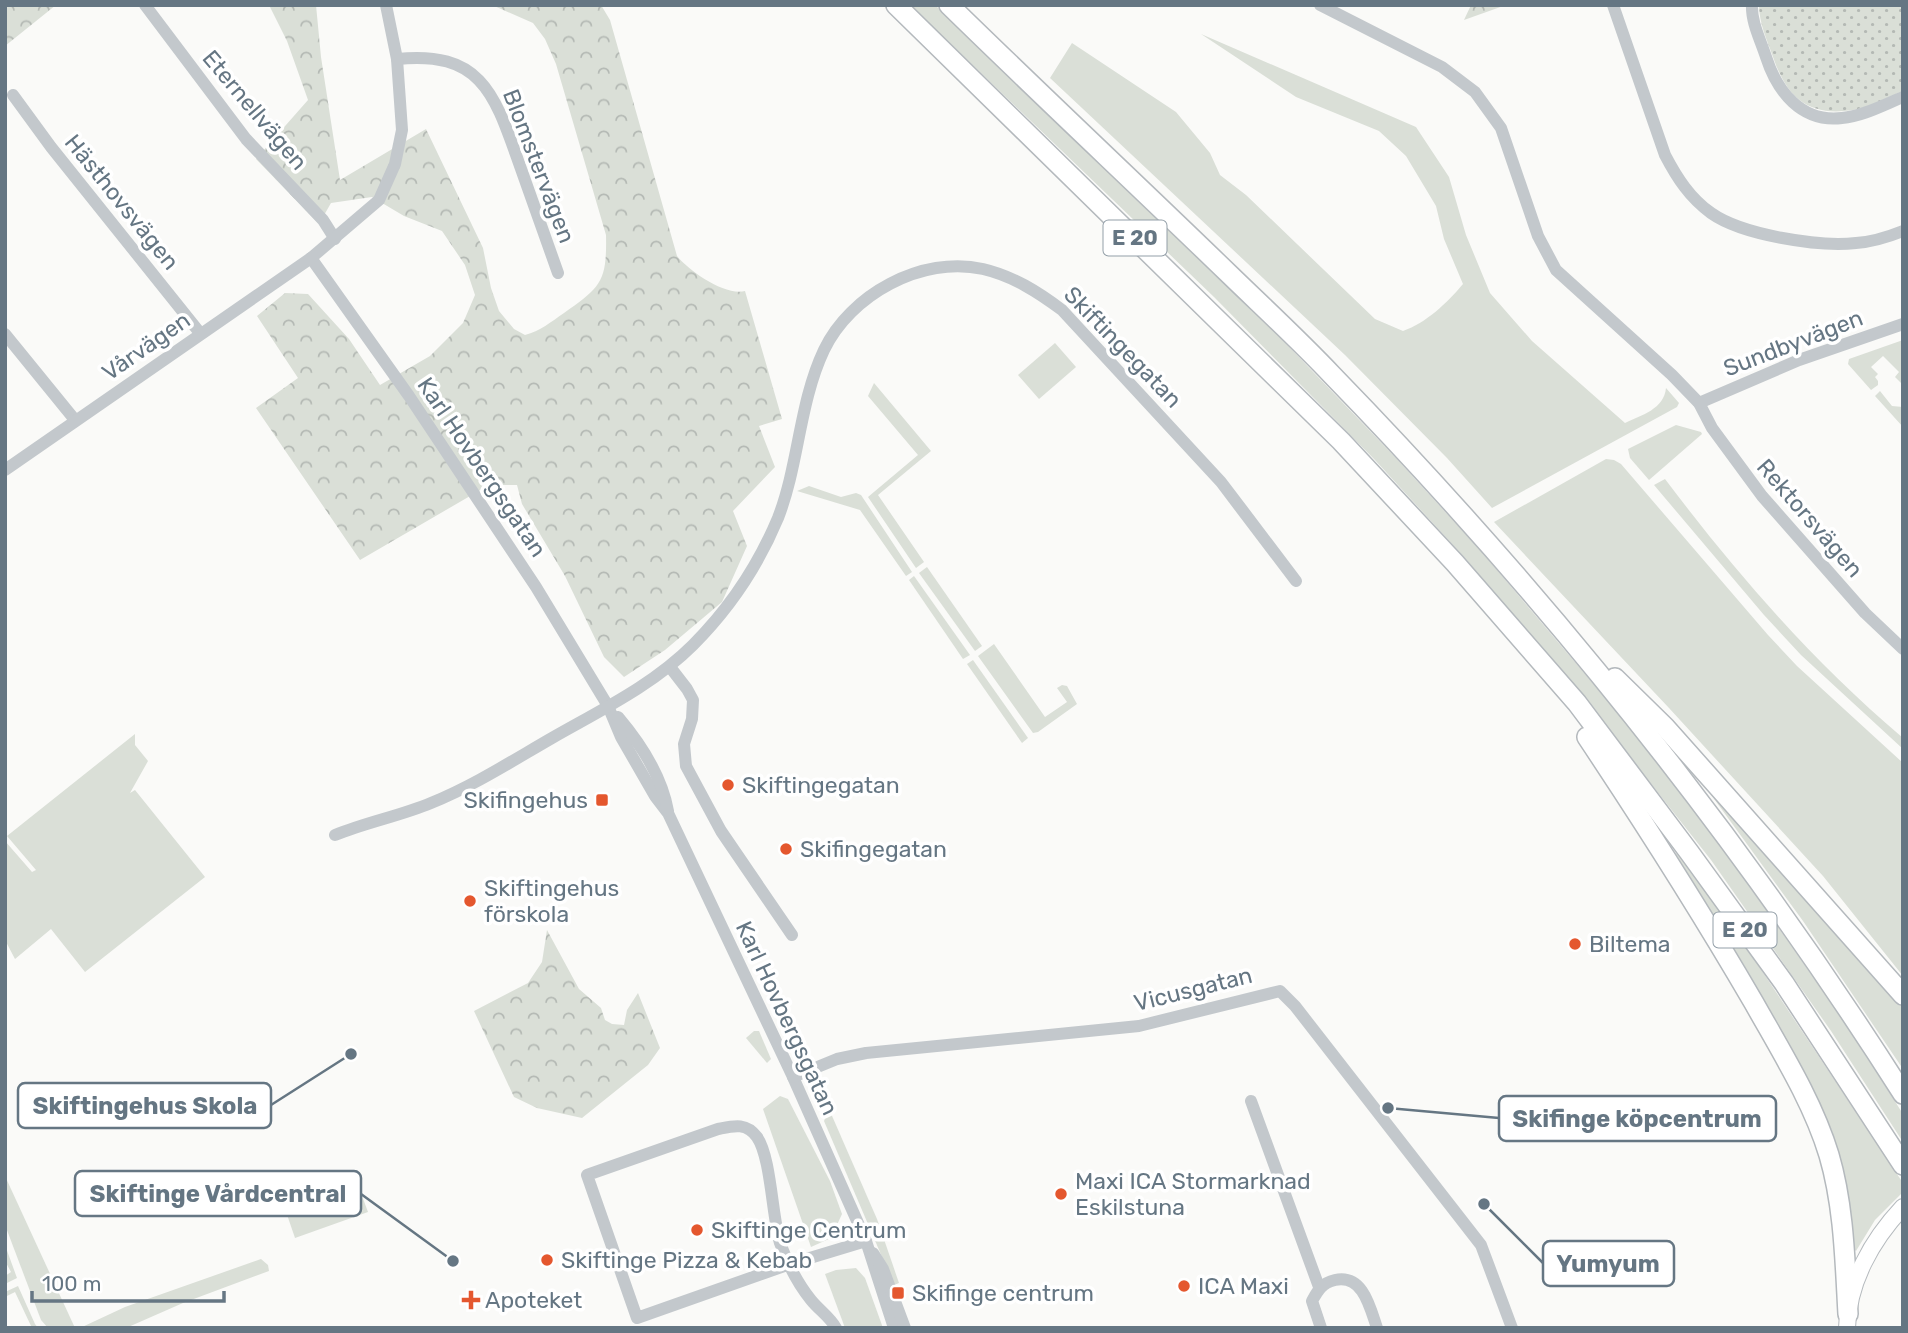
<svg xmlns="http://www.w3.org/2000/svg" width="1908" height="1333" font-family="Rubik,sans-serif">
<style>
.green{fill:#dadfd7}
.forest{fill:url(#forest-crowns)}
.park{fill:url(#park-dots)}
.lines{fill:none;stroke-linecap:round;stroke-linejoin:round}
.major-casing{stroke:#b5babe;stroke-width:18}
.highway-casing{stroke:#b4b9bd;stroke-width:22}
.minor{stroke:#c3c8cc;stroke-width:12}
.major{stroke:#fff;stroke-width:16}
.highway{stroke:#fff;stroke-width:19}
.poi-dot{fill:#e4572e;stroke:#fff;stroke-width:2.5}
.labels{text-anchor:middle;stroke-width:7;stroke-linejoin:round;paint-order:stroke}
.shield{fill:#fff;stroke:#939fa8;stroke-width:2}
.shield-label{font-size:21px;font-weight:bold;fill:#657683}
.street-label{font-size:23px;fill:#657683;stroke:#fff}
.poi-label{font-size:23px;fill:#657683;stroke:#fff;text-anchor:start}
.leader{fill:none;stroke:#657683;stroke-width:2.5}
.callout-dot{fill:#657683;stroke:#fff;stroke-width:2.5}
.callout{fill:#fff;stroke:#657683;stroke-width:2.5}
.callout-label{font-size:24px;text-anchor:middle;font-weight:bold;fill:#657683}
</style>
<defs>
<pattern id="forest-crowns" width="20" height="18" patternUnits="userSpaceOnUse" patternTransform="scale(1.75)"><rect width="20" height="18" fill="#dadfd7"/><path d="M2 6a3 3 0 1 1 6 0M12 15a3 3 0 1 1 6 0" fill="none" stroke="#b4b9b4"/></pattern>
<pattern id="park-dots" width="8" height="8" patternUnits="userSpaceOnUse" patternTransform="scale(1.75)"><rect width="8" height="8" fill="#dadfd7"/><path d="M2 2h.1M6 6h.1" fill="none" stroke="#b4b9b4" stroke-width="1.8" stroke-linecap="round"/></pattern>
</defs>
<rect width="100%" height="100%" fill="#fafaf8"/>
<g class="green">
<path d="M910,5H935L1269,326L1395,457L1480,550L1624,720L1726,853L1842,1018L1903,1114V1142L1831,1031L1711,860L1585,700L1464,557L1374,459L1214,297Z"/>
<path d="M1201,34L1416,127L1449,177L1466,235L1490,293L1532,341L1625,423C1642,415 1664,409 1666,388L1679,403L1677,407L1492,508L1447,458L1345,355L1050,78L1072,43L1176,112L1210,153L1220,175L1246,195L1375,319L1403,331C1426,323 1447,303 1463,284L1444,239L1436,206L1406,156L1379,131L1296,97Z"/>
<path d="M1903,340V385L1895,377L1899,372L1883,356L1871,367L1878,374L1875,377L1878,381V385L1871,390L1848,364L1849,359Z"/>
<path d="M1055,343L1076,367L1039,399L1018,375Z"/>
<path d="M874,383L931,451L878,495L924,562L916,568L868,497L918,455L868,396Z"/>
<path d="M1880,391L1892,406L1903,407V427L1875,396Z"/>
<path d="M1676,425L1701,432L1702,434L1649,480L1630,458L1628,449Z"/>
<path d="M1606,459L1614,460L1621,464L1768,635L1797,666L1903,763V976L1823,876L1669,708L1494,522Z"/>
<path d="M1665,479C1736,573 1812,661 1903,738V749L1801,655L1764,615L1654,485Z"/>
<path d="M809,486L841,497L856,493L861,495L912,572L906,576L860,510L797,491Z"/>
<path d="M927,567L982,646L975,651L919,573Z"/>
<path d="M914,576L970,655L963,659L909,580Z"/>
<path d="M994,644L1045,717L1067,702L1057,688L1062,685L1067,686L1077,704L1038,732L1033,733L978,656Z"/>
<path d="M973,660L1028,738L1022,743L967,664Z"/>
<path d="M135,734V745L148,761L130,793L135,790L205,877L85,972L51,929L15,959L5,940V841L32,872L36,870L7,836Z"/>
<path d="M1696,774L1903,1006V1069L1803,921Z"/>
<path d="M1674,851L1684,861L1758,965L1903,1183V1192L1875,1220L1856,1251L1853,1248L1848,1201L1832,1131L1811,1085L1747,970Z"/>
<path d="M754,1031H759L771,1059L767,1063L746,1038Z"/>
<path d="M780,1096L788,1099L830,1181L842,1214L831,1238L811,1247L763,1109Z"/>
<path d="M829,1109L877,1219L899,1283L894,1285L824,1121Z"/>
<path d="M5,1176L75,1328H48L41,1320L5,1225Z"/>
<path d="M355,1177L368,1212L295,1238L283,1203Z"/>
<path d="M5,1245L17,1278L5,1284V1276L11,1272L5,1261Z"/>
<path d="M261,1259L268,1265L269,1271L183,1303L126,1328H80L125,1307Z"/>
<path d="M856,1268L865,1278L883,1328H845L825,1274L836,1270Z"/>
<path d="M18,1286L35,1324L38,1328H32L15,1292L5,1297V1292Z"/>
</g>
<g class="forest">
<path d="M5,5H56L5,46Z"/>
<path d="M269,5H316L321,57L340,180L426,129L483,248L491,288L499,311L514,329L525,335C540,331 551,322 564,313C601,287 607,282 606,235L556,64L545,39L533,23L492,5H601L610,20L677,256C689,271 725,296 745,291L782,419L759,426L775,467L733,511L747,546L722,602L665,650L624,677L604,657L565,576L522,504L517,485H489L360,560L256,408L298,378L257,316L285,293L308,294L349,339L380,385L430,356L463,323L475,295L465,265L442,231L404,216L372,197L331,203L319,224L256,159L308,100L287,41Z"/>
<path d="M1471,5H1506L1464,20Z"/>
<path d="M547,930L579,989L601,1008L605,1020L612,1024L624,1025L627,1010L638,993L660,1048L648,1065L582,1118L537,1108L514,1097L474,1011L528,983L542,962Z"/>
</g>
<path class="park" d="M1759,5H1903V91C1887,97 1869,108 1853,110C1807,117 1787,97 1773,57C1767,40 1759,23 1759,5Z"/>
<g class="lines">
<g class="major-casing">
<path id="major" d="M1847,1328C1848,1282 1872,1240 1903,1207"/>
</g>
<g class="highway-casing">
<g id="highway">
<path d="M896,5L1341,441L1455,563L1577,703L1689,852L1784,983L1903,1165"/>
<path d="M949,5C1041,95 1135,183 1228,273C1263,307 1299,340 1332,375C1545,594 1739,836 1903,1094"/>
<path d="M1615,678L1665,727L1903,995"/>
<path d="M1587,737C1645,824 1701,912 1754,1003C1781,1051 1813,1102 1829,1155C1844,1206 1845,1261 1848,1314"/>
</g>
</g>
<g class="minor">
<path d="M145,5L246,139L323,220L335,239"/>
<path d="M1320,5L1442,67L1475,92L1501,128L1538,236L1556,270L1672,375L1699,403L1712,428L1762,496L1865,613L1903,649"/>
<path d="M1613,5L1665,155C1677,178 1690,198 1711,213C1742,235 1818,247 1856,243C1872,242 1888,237 1903,231"/>
<path d="M1752,5C1751,22 1761,41 1766,57C1777,91 1801,123 1842,118C1863,116 1883,105 1903,97"/>
<path d="M397,59C483,50 495,96 520,166C533,202 545,237 558,273"/>
<path d="M13,95L51,147L200,333"/>
<path d="M311,258L409,396L536,587L608,706L621,737L655,796L668,813L793,1077L866,1241L894,1328"/>
<path d="M5,334L75,420"/>
<path d="M1699,403L1799,360L1903,324"/>
<path d="M5,470L311,258L379,200L395,164L402,130L397,59L386,5"/>
<path d="M670,667L687,689L693,700L692,719L684,744L686,766L721,831L792,935"/>
<path d="M618,717C640,743 662,777 668,811"/>
<path d="M335,835C367,822 400,816 431,803C473,786 512,761 552,738C601,710 653,685 693,645C729,609 758,566 778,518C799,464 799,403 824,350C850,295 922,255 983,269C1013,276 1038,292 1062,310L1221,482L1296,581"/>
<path d="M793,1077L837,1059L866,1053L1139,1026L1280,991L1295,1006L1481,1245L1512,1328"/>
<path d="M1251,1101L1319,1287"/>
<path d="M873,1253L883,1269L905,1328"/>
<path d="M836,1328C830,1317 819,1310 811,1300C798,1284 787,1262 780,1243C772,1216 771,1157 757,1137C746,1122 733,1126 718,1129L587,1175L637,1318L790,1264L866,1241"/>
<path d="M1321,1328L1312,1301C1318,1290 1322,1283 1335,1280C1363,1274 1370,1307 1377,1328"/>
</g>
<use href="#major" class="major"/>
<use href="#highway" class="highway"/>
</g>
<g class="poi-dot">
<circle cx="728" cy="785" r="7"/>
<rect x="595" y="793" width="14" height="14" rx="3.5"/>
<circle cx="786" cy="849" r="7"/>
<circle cx="470" cy="901" r="7"/>
<circle cx="1575" cy="944" r="7"/>
<circle cx="1061" cy="1194" r="7"/>
<circle cx="697" cy="1230" r="7"/>
<circle cx="547" cy="1260" r="7"/>
<circle cx="1184" cy="1286" r="7"/>
<rect x="891" y="1286" width="14" height="14" rx="3.5"/>
<path d="M467.5 1289.5h7v7h7v7h-7v7h-7v-7h-7v-7h7z"/>
</g>
<g class="labels">
<g class="shield">
<rect x="1103.5" y="220.5" width="63" height="35" rx="5"/>
<rect x="1713.5" y="912.5" width="63" height="35" rx="5"/>
</g>
<g class="shield-label">
<text x="1135" y="245">E 20</text>
<text x="1745" y="937">E 20</text>
</g>
<g class="street-label">
<text transform="translate(255 110) rotate(50)" y="8">Eternellvägen</text>
<text transform="translate(539 166) rotate(69)" y="8">Blomstervägen</text>
<text transform="translate(122 202) rotate(51)" y="8">Hästhovsvägen</text>
<text transform="translate(1793 343) rotate(-21)" y="8">Sundbyvägen</text>
<text transform="translate(146 346) rotate(-35)" y="8">Vårvägen</text>
<text transform="translate(1123 347) rotate(46)" y="8">Skiftingegatan</text>
<text transform="translate(482 467) rotate(56)" y="8">Karl Hovbergsgatan</text>
<text transform="translate(1810 518) rotate(49)" y="8">Rektorsvägen</text>
<text transform="translate(1193 989) rotate(-14)" y="8">Vicusgatan</text>
<text transform="translate(787 1018) rotate(65)" y="8">Karl Hovbergsgatan</text>
</g>
<g class="poi-label">
<text x="742" y="793">Skiftingegatan</text>
<text x="588" y="808" text-anchor="end">Skifingehus</text>
<text x="800" y="857">Skifingegatan</text>
<text x="484" y="896">Skiftingehus<tspan x="484" dy="26">förskola</tspan></text>
<text x="1589" y="952">Biltema</text>
<text x="1075" y="1189">Maxi ICA Stormarknad<tspan x="1075" dy="26">Eskilstuna</tspan></text>
<text x="711" y="1238">Skiftinge Centrum</text>
<text x="561" y="1268">Skiftinge Pizza &amp; Kebab</text>
<text x="1198" y="1294">ICA Maxi</text>
<text x="912" y="1301">Skifinge centrum</text>
<text x="485" y="1308">Apoteket</text>
</g>
</g>
<path class="leader" d="M351 1054L271 1105M1388 1108L1499 1118M453 1261L361 1194M1484 1204L1543 1263"/>
<g class="callout-dot">
<circle cx="351" cy="1054" r="7"/>
<circle cx="1388" cy="1108" r="7"/>
<circle cx="453" cy="1261" r="7"/>
<circle cx="1484" cy="1204" r="7"/>
</g>
<g class="callout">
<rect x="18" y="1083" width="253" height="45" rx="7"/>
<rect x="1499" y="1096" width="277" height="45" rx="7"/>
<rect x="75" y="1171" width="286" height="45" rx="7"/>
<rect x="1543" y="1241" width="131" height="45" rx="7"/>
</g>
<g class="callout-label">
<text x="145" y="1114">Skiftingehus Skola</text>
<text x="1637" y="1127">Skifinge köpcentrum</text>
<text x="218" y="1202">Skiftinge Vårdcentral</text>
<text x="1608" y="1272">Yumyum</text>
</g>
<rect width="1908" height="1333" fill="none" stroke="#657683" stroke-width="14"/>
<path d="M32 1291v10h192v-10" fill="none" stroke="#657683" stroke-width="3.5"/>
<text x="42" y="1291" font-size="21" fill="#657683" stroke="#ffffff" stroke-width="5" paint-order="stroke">100 m</text>
</svg>
